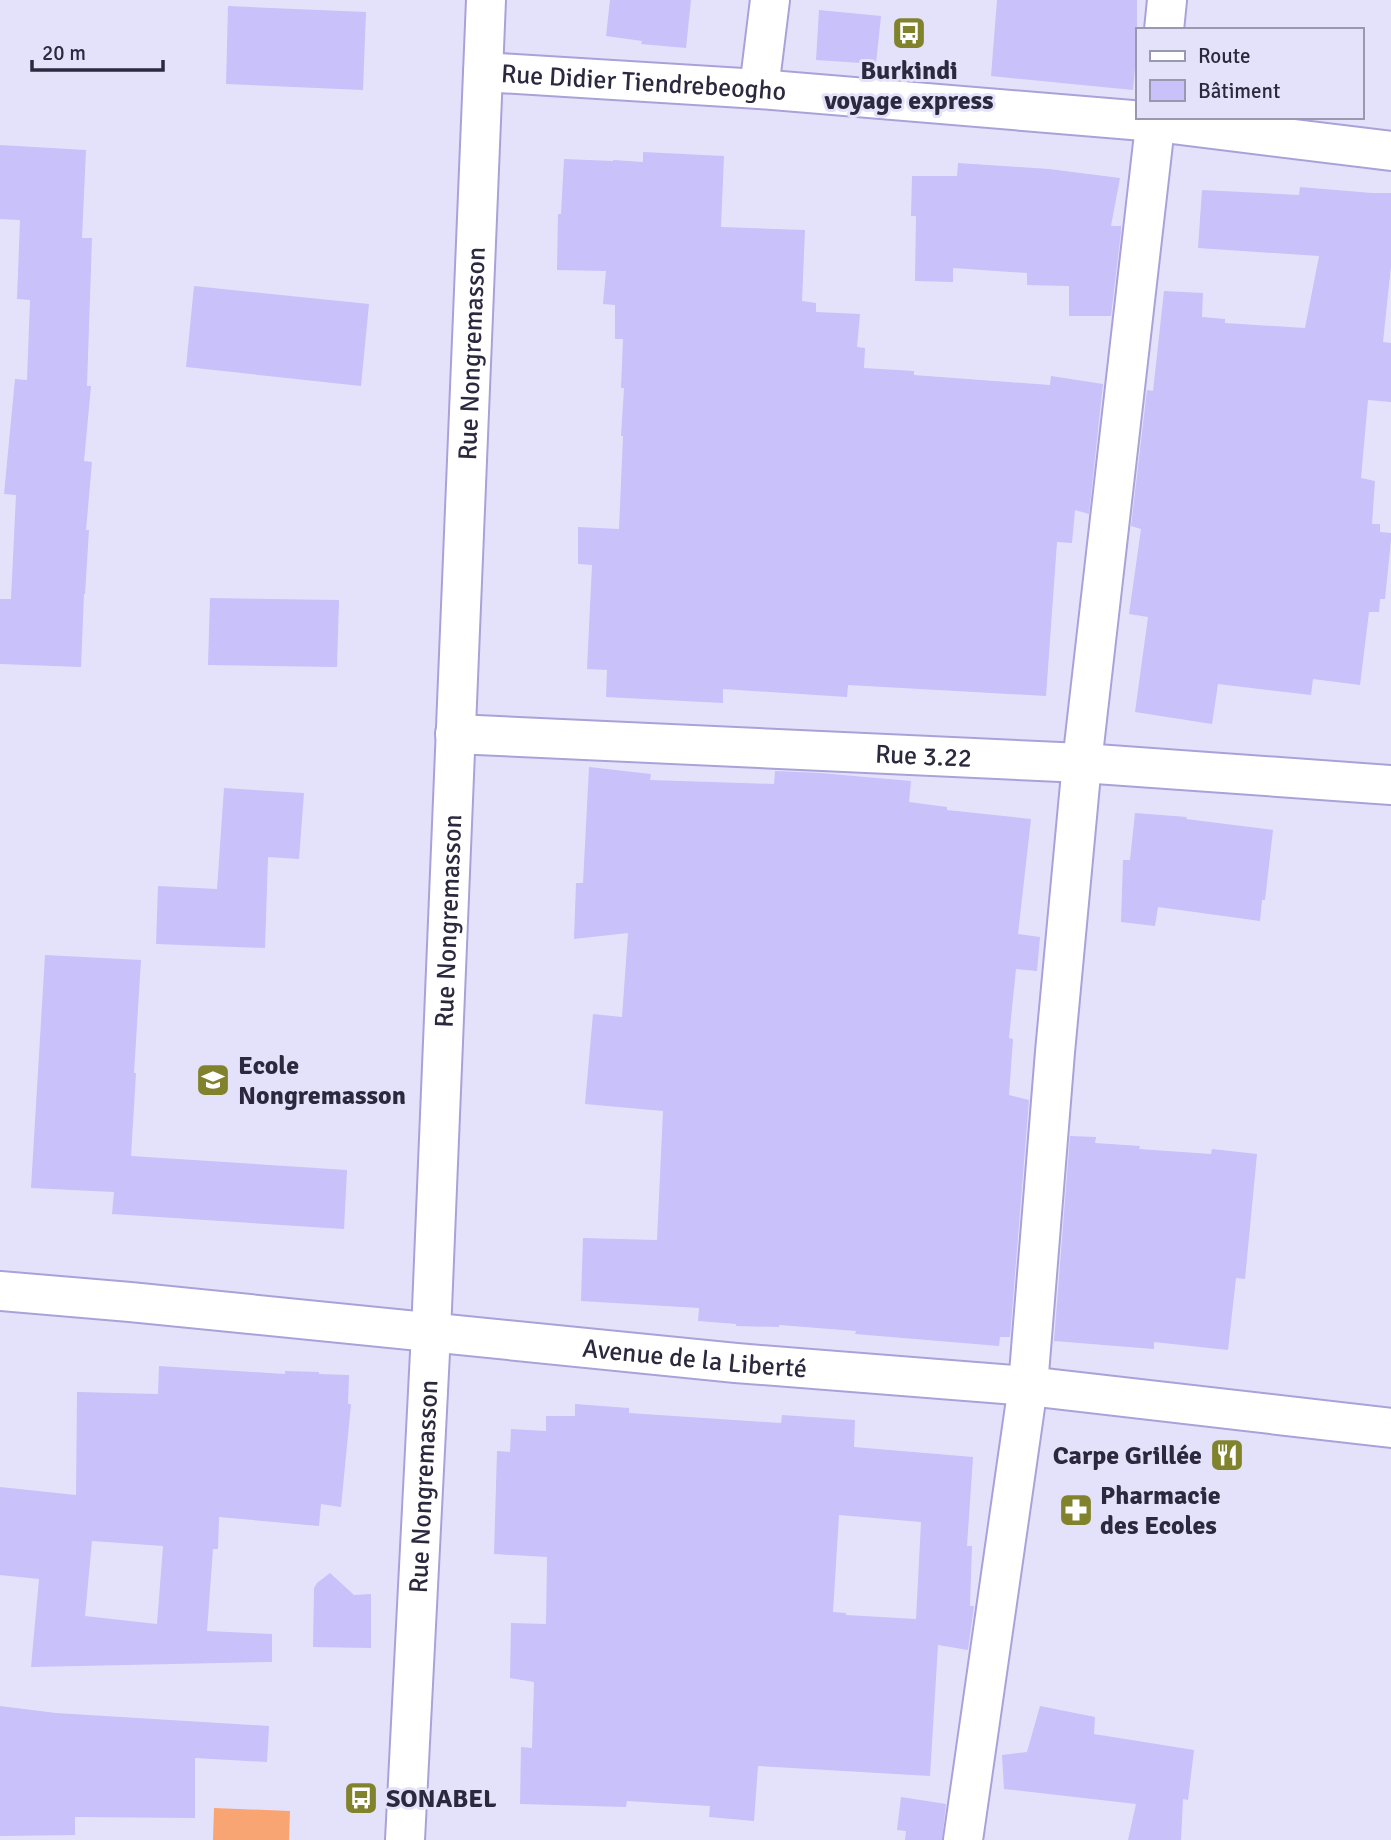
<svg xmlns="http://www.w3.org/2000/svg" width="1391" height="1840" font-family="Signika,sans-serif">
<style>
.green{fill:#f9a473}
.building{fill:#c8c1fa;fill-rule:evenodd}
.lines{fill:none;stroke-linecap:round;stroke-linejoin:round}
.minor-casing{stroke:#a9a2d9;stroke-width:42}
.major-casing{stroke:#a9a2d9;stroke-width:42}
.minor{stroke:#fff;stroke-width:38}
.major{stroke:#fff;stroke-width:38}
.labels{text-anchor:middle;stroke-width:6;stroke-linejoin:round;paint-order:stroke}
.poi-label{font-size:26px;font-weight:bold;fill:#2c293f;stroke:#e4e2fa;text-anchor:start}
.street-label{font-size:26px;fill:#2c293f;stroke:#e4e2fa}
</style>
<rect width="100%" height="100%" fill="#e4e2fa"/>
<path class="green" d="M214,1808L290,1811L289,1840H213Z"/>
<g class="building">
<path d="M610,0H691L686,48L641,44L642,41L606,36Z"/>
<path d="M997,0H1137V47L1133,90L991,76Z"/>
<path d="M228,6L366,12L363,90L226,84Z"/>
<path d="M819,10L881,16L876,64L816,60Z"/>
<path d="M0,145L86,150L82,238H92L87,386H91L84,461L92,462L86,530H89L85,594H84L81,667L0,664V599H11L16,495L4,494L15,379L27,380L30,300L17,299L20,220L0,219Z"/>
<path d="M643,152L724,156L721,227L805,230L802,301L816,303V312L860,314L857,347L865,348L864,368L914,371V375L1050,385L1051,376L1103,384L1089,514L1075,510L1072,543L1057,542L1046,696L848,685L847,697L723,689V703L606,697L607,670L587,669L592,565L578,564V527L619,529L623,436H621L624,388H621L623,339H615V305L603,304L606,271L557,270L558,214H561L564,159L613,161V160L643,162Z"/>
<path d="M958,163L1049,169L1120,178L1111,226H1121V232L1111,316H1069V286L1027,285V273L953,268V282L915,281L916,216H911L912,176H957Z"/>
<path d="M1300,187L1372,193H1391V266L1383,342L1391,343V402L1368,400L1361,478L1375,481L1372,524H1380V532L1391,533V540L1385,599H1380L1379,612H1369L1360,685L1313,679L1311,695L1218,684L1212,724L1135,712L1148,617L1129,614L1141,529L1131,526L1147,390L1153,391L1164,291L1203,293L1202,317L1225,319V323L1305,328L1319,256L1198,248L1202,190L1299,195Z"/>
<path d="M194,286L369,304L361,386L186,367Z"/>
<path d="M210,598L339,600L337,667L208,665Z"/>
<path d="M589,767L651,774L650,780L774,784L775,771L820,773L911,781L909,802L947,807V810L1031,819L1018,934L1040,937L1037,971L1016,969L1009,1038L1013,1039L1009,1095L1029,1100L1010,1337H1000L999,1346L855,1334L856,1331L779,1325V1327L736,1326V1324L698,1321L699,1308L581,1301L583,1238L657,1240L663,1111L585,1104L593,1014L622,1017L628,933L574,939L576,883H583Z"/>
<path d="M224,788L304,793L299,859L268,857L265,948L156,944L158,886L217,889Z"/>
<path d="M1135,813L1187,817L1186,819L1273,830L1265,900H1262L1260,921L1158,907L1155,926L1121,922L1123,860H1130Z"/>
<path d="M45,955L141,960L134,1073H136L131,1156L347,1170L344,1229L112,1214L114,1192L31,1188Z"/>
<path d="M1070,1136L1096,1137L1095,1143L1140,1146L1139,1149L1211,1154L1212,1149L1257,1154L1245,1279L1236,1278L1228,1350L1154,1342V1349L1054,1341Z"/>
<path d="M159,1366L285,1374V1371L319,1372V1374L349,1375L348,1404H351L341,1507L321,1504L319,1526L219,1517L218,1549H213L207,1631L272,1634V1662L31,1667L39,1579L0,1575V1487L76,1495L77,1392L158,1394ZM92,1541L163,1546L157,1624L85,1616Z"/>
<path d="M575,1404L629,1408V1413L781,1423L782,1415L855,1420L854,1447L973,1457L967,1546H972L970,1606H974L968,1650L938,1645L930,1776L758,1766L754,1821L709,1817L710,1806L627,1801L626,1807L520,1804L521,1747L532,1748L534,1682L510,1678L511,1623L546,1624L547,1557L494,1554L497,1451L510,1452L511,1429L546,1431V1416H575ZM839,1515L921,1522L916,1619L846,1615V1613L833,1612Z"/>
<path d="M330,1573L354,1595L371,1594V1648L313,1647L314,1588L317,1583Z"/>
<path d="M0,1706L56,1713L269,1726L267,1762L195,1758V1818L75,1817V1835L0,1836Z"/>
<path d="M1040,1706L1095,1717L1094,1734L1194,1750L1188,1800L1183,1799L1181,1840H1128L1136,1804L1004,1789L1002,1755L1027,1752Z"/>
<path d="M901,1797L946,1804L942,1840H905L906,1831L897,1830Z"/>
</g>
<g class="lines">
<g class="minor-casing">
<g id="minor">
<path d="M1164,30L1167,0"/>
<path id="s1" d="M483,72L759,89L1156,122L1391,151"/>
<path d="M759,89L770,0"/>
<path id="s2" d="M455,734L1082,763L1391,785"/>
<path id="s3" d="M405,1840L431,1333L486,0"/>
<path d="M963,1840L1028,1386L1055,1052L1082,763L1156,117"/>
</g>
</g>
<g class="major-casing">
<g id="major">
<path id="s4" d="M0,1291L130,1302L736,1363L1028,1386L1391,1428"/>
</g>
</g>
<use href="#minor" class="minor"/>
<use href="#major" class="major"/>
</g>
<defs>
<g id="bus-square" transform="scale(1.75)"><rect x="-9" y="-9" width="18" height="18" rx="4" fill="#81832c" stroke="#e4e2fa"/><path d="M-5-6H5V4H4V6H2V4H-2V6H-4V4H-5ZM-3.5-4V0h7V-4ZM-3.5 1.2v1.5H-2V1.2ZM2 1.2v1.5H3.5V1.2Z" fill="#fff"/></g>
<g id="school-square" transform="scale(1.75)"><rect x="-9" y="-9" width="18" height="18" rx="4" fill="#81832c" stroke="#e4e2fa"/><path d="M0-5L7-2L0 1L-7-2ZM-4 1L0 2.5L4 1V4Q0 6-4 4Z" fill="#fff"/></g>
<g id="restaurant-square" transform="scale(1.75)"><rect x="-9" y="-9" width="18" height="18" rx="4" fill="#81832c" stroke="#e4e2fa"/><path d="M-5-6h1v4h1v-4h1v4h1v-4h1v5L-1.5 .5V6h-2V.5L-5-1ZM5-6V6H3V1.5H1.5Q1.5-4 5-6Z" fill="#fff"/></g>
<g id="pharmacy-square" transform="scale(1.75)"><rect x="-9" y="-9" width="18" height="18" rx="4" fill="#81832c" stroke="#e4e2fa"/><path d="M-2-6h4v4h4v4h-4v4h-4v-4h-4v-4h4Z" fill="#fff"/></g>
</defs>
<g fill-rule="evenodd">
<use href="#bus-square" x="909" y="33"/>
<use href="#school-square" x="213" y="1080"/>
<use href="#restaurant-square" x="1227" y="1455"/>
<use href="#pharmacy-square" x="1076" y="1510"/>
<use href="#bus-square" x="361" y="1798"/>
</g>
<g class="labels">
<g class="poi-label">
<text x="909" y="79" text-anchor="middle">Burkindi<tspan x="909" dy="30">voyage express</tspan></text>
<text x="238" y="1074">Ecole<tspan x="238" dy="30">Nongremasson</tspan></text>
<text x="1202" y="1464" text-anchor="end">Carpe Grillée</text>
<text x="1100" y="1504">Pharmacie<tspan x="1100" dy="30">des Ecoles</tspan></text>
<text x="386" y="1807">SONABEL</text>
</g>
<g class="street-label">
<text dy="9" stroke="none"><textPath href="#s1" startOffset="161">Rue Didier Tiendrebeogho</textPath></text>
<text dy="9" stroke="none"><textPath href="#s3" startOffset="1488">Rue Nongremasson</textPath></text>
<text dy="9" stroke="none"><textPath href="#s2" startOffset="469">Rue 3.22</textPath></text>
<text dy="9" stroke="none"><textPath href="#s3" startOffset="920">Rue Nongremasson</textPath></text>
<text dy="9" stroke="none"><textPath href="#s4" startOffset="698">Avenue de la Liberté</textPath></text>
<text dy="9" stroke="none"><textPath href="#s3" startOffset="354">Rue Nongremasson</textPath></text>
</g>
</g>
<rect x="1136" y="28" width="228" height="91" fill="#e4e2fa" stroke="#9a98af" stroke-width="2"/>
<rect x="1150" y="51" width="35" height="10" fill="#ffffff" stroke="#9a98af" stroke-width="2"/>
<text x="1198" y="63" font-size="21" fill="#2c293f">Route</text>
<rect x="1150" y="80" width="35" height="21" fill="#c8c1fa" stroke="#9a98af" stroke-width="2"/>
<text x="1198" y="98" font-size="21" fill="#2c293f">Bâtiment</text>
<path d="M32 60v10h131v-10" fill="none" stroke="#2c293f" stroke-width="3.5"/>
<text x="42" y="60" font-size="21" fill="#2c293f" stroke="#e4e2fa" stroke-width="5" paint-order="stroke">20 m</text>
</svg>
